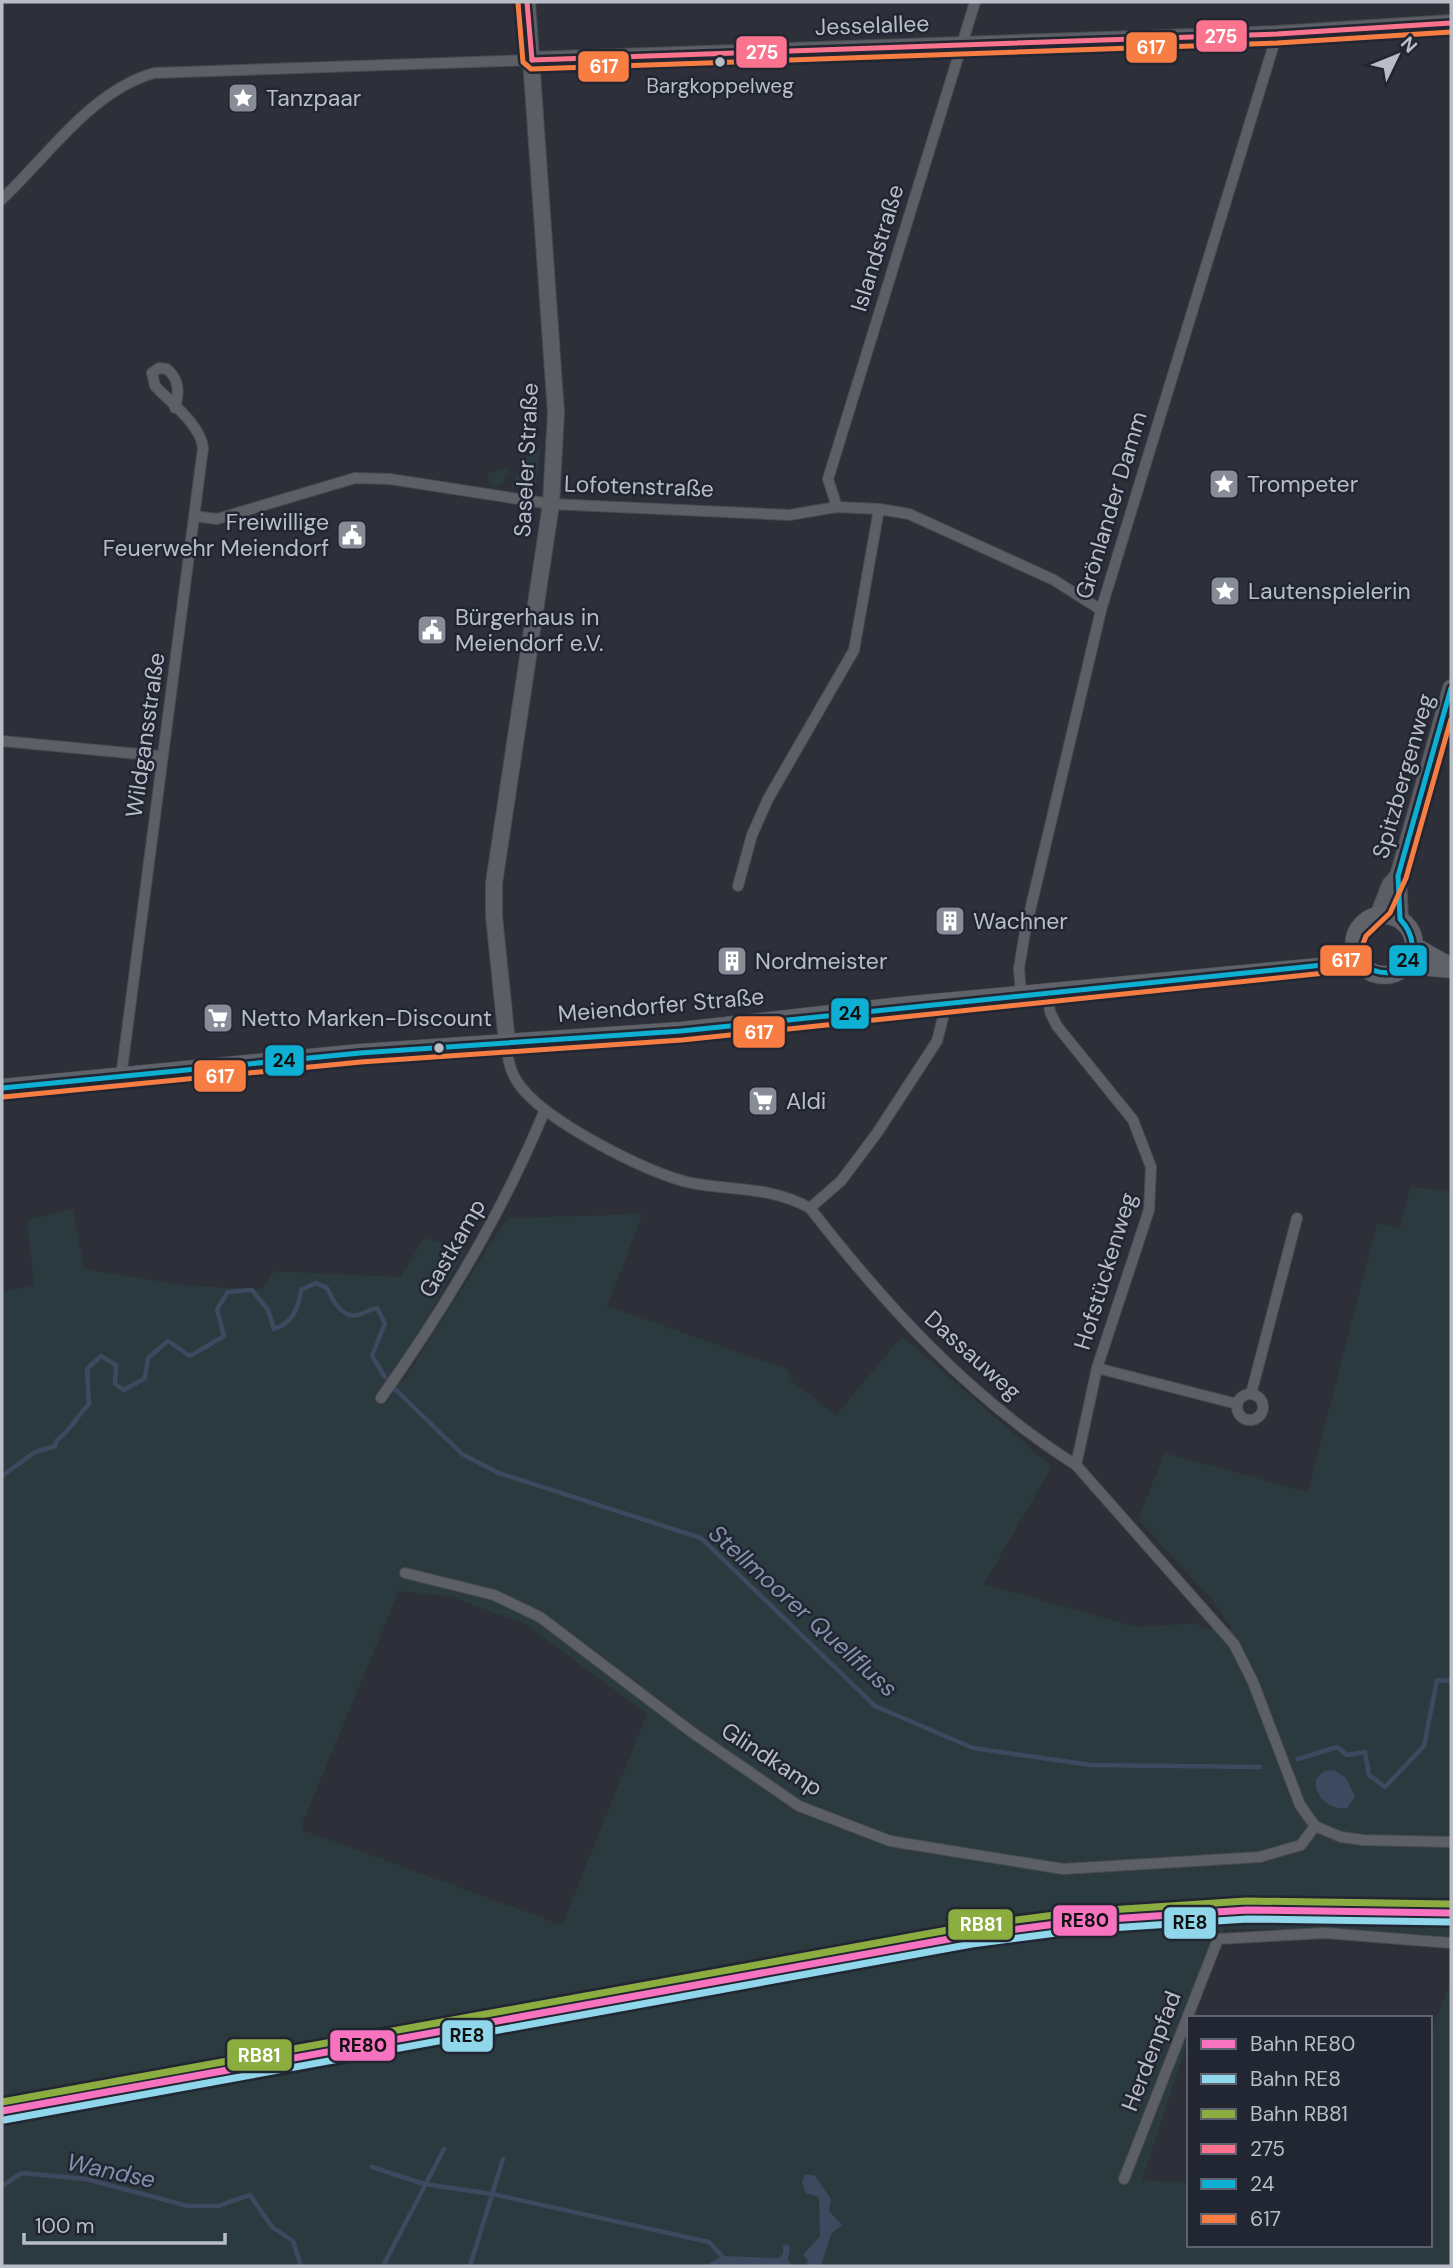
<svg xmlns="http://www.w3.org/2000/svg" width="1453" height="2268" font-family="'DM Sans',sans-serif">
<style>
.green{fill:#2b3a3e;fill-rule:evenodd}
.water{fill:#3e4960}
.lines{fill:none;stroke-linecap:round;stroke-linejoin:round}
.stream{stroke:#3e4960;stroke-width:4.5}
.street-casing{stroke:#494b51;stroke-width:12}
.secondary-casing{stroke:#494b51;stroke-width:18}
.primary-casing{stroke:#484b52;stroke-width:19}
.street{stroke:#5d5f66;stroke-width:10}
.secondary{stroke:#5b5e65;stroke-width:16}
.primary{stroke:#5f6268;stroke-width:18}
.bus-1-casing{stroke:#212632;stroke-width:10}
.bus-2-casing{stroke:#212632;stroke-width:10}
.bus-3-casing{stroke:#212632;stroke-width:10}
.bus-1{stroke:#fc738d;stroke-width:5}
.bus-2{stroke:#0dafd3;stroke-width:5}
.bus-3{stroke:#f77d43;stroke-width:5}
.rail-1-casing{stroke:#212632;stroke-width:12}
.rail-2-casing{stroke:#212632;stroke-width:12}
.rail-3-casing{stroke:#212632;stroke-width:12}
.rail-1{stroke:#f772bf;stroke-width:7}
.rail-2{stroke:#90d7ec;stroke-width:7}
.rail-3{stroke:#8bac3f;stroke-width:7}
.bus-dot{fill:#b8bdc8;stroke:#212632;stroke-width:2.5}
.labels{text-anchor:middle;stroke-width:5;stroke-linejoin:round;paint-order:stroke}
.bus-label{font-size:21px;fill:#b8bdc8;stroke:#212632}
.street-label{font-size:23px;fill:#b8bdc8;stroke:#212632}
.poi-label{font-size:23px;fill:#b8bdc8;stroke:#212632;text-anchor:start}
.water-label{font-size:24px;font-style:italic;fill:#8390ab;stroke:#212632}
.line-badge{stroke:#212632;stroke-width:2.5}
.badge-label{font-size:19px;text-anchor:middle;font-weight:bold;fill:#fff}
.pale-badge-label{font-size:19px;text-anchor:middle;font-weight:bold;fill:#111}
</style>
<rect width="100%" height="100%" fill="#2d3038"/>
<g class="green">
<path d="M540,449L536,484L527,489L511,487L529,453Z"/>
<path d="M506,467L509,473L501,485L490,484L487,474Z"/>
<path d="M1410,1187L1451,1191V1937L1361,1930L1224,1929L1195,2018H1189V2038L1142,2180L1189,2183V2245H1430V2033L1451,1982V2266H2V1292L34,1285L27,1220L73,1209L84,1269L189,1286L262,1289L274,1271L400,1277L424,1238L466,1249L416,1338L389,1377L403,1381L507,1218L643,1214L607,1306L787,1369L792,1381L836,1415L902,1336L1052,1467L984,1584L1137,1627L1197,1623L1203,1629H1232L1211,1599L1138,1519L1165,1453L1308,1492L1377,1223L1400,1228ZM399,1591L449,1596L525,1624L647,1714L562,1925L300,1829Z"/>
</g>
<g class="water">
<path d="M1334,1770L1346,1778L1355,1797L1347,1808C1329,1810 1314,1797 1316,1779L1324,1771Z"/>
<path d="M805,2175H814L831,2199L829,2211L842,2225L831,2234L821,2266H805L808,2261L803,2255L820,2236L819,2197L806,2193L802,2183Z"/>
<path d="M787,2244L790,2247L788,2260L792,2266H705L722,2256L778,2258L783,2254V2246Z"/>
</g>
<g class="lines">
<g class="stream">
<path d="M396,1390L462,1454L499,1473L701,1538L875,1706L973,1748L1091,1765L1260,1767"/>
<path d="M2,1476L35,1452L55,1446L57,1440C70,1431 77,1416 89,1404L87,1369L101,1356L116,1365L115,1384L124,1390L145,1378L148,1358L168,1341L190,1356L224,1336L217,1309L228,1292L252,1290L268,1310L274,1329C292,1324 299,1308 301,1290L316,1283L327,1288C333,1301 343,1321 361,1314C367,1312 370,1309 377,1308L385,1323L372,1356L385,1377"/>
<path d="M1298,1759L1337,1747L1347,1755L1365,1752L1369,1775L1385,1787L1424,1746L1437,1680L1451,1681"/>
<path d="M372,2167L424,2184L492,2194L709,2242L722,2256"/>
<path d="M2,2186L22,2173L86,2179L188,2206H218L250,2195L272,2227L293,2241L301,2266"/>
<path d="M383,2266L444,2149"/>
<path d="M470,2266L503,2159"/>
</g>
<g class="street-casing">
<g id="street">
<path d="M2,199C48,156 91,91 154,73L532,60"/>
<path d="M837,507L828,479L975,2"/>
<path d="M194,516L217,519L355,478L390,479L551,504L789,515L837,507L879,509L909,514L1054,580L1101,610"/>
<path d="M2,741L160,756"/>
<path d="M738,886L752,835L768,799L854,650L879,509"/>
<path d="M1047,993L1050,1012L1057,1026L1133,1120L1151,1167L1149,1210L1097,1368L1076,1465"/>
<path d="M1021,997L1019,968L1025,932L1101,610L1277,34"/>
<path d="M507,1042C507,1059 510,1073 521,1087C548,1122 648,1174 691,1183C735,1191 770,1186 810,1208C886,1306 970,1398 1076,1465L1234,1644L1253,1682L1300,1805L1315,1826L1341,1837L1363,1840L1451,1842"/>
<path d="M121,1077L203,448C201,425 170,402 155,386L152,373L159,368L167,369C180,380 179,393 175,408"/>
<path d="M810,1208L841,1181L877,1133L937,1041L947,1002"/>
<path d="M1097,1368L1237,1404"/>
<circle cx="1250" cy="1407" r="13"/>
<path d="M1251,1394L1297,1218"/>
<path d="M381,1398C445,1308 502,1214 544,1112"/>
<path d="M405,1573L494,1595L540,1617L693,1733L799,1806L890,1841L1063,1869L1260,1857L1301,1845L1315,1826"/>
<path d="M1124,2179L1218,1939L1325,1933L1451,1943"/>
</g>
</g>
<g class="secondary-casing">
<g id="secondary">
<path d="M532,60L1277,34L1451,23"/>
<path d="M1398,876L1400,919"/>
<path d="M1378,916L1390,885L1398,876L1451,688"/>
<path d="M507,1042L494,916V883L551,504L556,413L527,2"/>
</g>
</g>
<g class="primary-casing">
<g id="primary">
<circle cx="1384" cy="945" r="30"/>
<path d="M1414,946L1451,967"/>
<path d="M1407,965L1451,969"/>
<path d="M2,1088L360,1053L681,1031L901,1006L1361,963"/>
</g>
</g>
<use href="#street" class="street"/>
<use href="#secondary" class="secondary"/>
<use href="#primary" class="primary"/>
<g class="bus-1-casing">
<g id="bus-1">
<path d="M527,2L532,60"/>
<path d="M532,60L1277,34L1451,23"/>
</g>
</g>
<g class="bus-2-casing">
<path id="bus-2" d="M2,1088L360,1053L681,1031L1323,965L1344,967L1361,963C1398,991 1431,953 1400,919L1398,876L1451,688"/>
</g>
<g class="bus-3-casing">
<g id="bus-3">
<path d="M518,3L523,62L531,69L1277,43L1451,32"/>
<path d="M3,1097L361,1062L682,1040L1325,973L1360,952L1366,936L1390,913L1406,878L1451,719"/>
</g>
</g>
<use href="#bus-1" class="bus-1"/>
<use href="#bus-2" class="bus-2"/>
<use href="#bus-3" class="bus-3"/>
<g class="rail-1-casing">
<path id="rail-1" d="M2,2111L971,1935L1079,1921L1247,1910L1451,1913"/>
</g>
<g class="rail-2-casing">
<path id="rail-2" d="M4,2120L972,1944L1080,1930L1247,1919L1451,1922"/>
</g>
<g class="rail-3-casing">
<path id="rail-3" d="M2,2102L970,1926L1078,1912L1246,1901L1451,1904"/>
</g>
<use href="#rail-1" class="rail-1"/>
<use href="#rail-2" class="rail-2"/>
<use href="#rail-3" class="rail-3"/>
</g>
<defs>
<g id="sight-square" transform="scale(1.575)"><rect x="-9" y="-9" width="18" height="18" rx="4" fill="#878c96" stroke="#212632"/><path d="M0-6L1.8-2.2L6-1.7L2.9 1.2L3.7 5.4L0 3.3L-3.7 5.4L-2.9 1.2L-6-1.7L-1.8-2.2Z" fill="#fff"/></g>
<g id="civic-square" transform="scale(1.575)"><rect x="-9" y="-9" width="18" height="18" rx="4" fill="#878c96" stroke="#212632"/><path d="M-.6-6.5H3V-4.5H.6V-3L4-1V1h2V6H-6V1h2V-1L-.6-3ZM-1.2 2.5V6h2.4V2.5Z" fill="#fff"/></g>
<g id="building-square" transform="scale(1.575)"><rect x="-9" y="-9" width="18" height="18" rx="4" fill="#878c96" stroke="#212632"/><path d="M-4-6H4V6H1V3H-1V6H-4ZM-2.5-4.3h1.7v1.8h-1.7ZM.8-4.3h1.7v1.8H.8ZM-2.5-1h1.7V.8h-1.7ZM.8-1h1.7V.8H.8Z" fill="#fff"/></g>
<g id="supermarket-square" transform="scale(1.575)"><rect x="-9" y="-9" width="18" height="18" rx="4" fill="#878c96" stroke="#212632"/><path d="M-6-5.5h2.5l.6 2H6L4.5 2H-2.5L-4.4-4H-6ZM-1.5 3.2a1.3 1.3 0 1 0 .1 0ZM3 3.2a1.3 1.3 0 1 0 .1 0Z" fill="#fff"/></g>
</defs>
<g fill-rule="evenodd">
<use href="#sight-square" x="243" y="98"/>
<use href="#sight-square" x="1224" y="484"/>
<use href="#civic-square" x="352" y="535"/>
<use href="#sight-square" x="1225" y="591"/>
<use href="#civic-square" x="432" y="630"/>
<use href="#building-square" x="950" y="921"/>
<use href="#building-square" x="732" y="961"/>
<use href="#supermarket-square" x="218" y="1018"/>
<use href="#supermarket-square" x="763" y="1101"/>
</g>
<g class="bus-dot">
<circle cx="720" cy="62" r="6"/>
<circle cx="439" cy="1048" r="6"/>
</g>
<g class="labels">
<g class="bus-label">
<text x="720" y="93">Bargkoppelweg</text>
</g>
<g class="street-label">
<text transform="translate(872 25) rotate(-2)" y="8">Jesselallee</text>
<text transform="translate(877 248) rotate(-73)" y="8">Islandstraße</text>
<text transform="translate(526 460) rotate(-87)" y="8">Saseler Straße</text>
<text transform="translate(639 486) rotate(2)" y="8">Lofotenstraße</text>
<text transform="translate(1111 505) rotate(-73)" y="8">Grönlander Damm</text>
<text transform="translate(145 735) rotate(-82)" y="8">Wildgansstraße</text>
<text transform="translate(1403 776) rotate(-74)" y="8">Spitzbergenweg</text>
<text transform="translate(661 1005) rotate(-5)" y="8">Meiendorfer Straße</text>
<text transform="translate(452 1248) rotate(-60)" y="8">Gastkamp</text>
<text transform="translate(1105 1271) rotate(-73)" y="8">Hofstückenweg</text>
<text transform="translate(973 1355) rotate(42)" y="8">Dassauweg</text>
<text transform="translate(772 1759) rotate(33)" y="8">Glindkamp</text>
<text transform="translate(1151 2051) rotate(-69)" y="8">Herdenpfad</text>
</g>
<g class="poi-label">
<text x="266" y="106">Tanzpaar</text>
<text x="1247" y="492">Trompeter</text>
<text x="329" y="530" text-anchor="end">Freiwillige<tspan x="329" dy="26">Feuerwehr Meiendorf</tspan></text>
<text x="1248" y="599">Lautenspielerin</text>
<text x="455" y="625">Bürgerhaus in<tspan x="455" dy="26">Meiendorf e.V.</tspan></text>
<text x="973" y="929">Wachner</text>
<text x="755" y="969">Nordmeister</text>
<text x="241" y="1026">Netto Marken-Discount</text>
<text x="786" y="1109">Aldi</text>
</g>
<g class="water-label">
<text transform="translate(803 1611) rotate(42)" y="8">Stellmoorer Quellfluss</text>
<text transform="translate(111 2171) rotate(12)" y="8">Wandse</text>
</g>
</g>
<g class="line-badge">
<rect x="1195" y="19" width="53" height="34" rx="7" fill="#fc738d"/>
<rect x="1125" y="31" width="53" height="33" rx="7" fill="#f77d43"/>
<rect x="735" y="35" width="53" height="34" rx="7" fill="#fc738d"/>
<rect x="577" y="50" width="53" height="33" rx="7" fill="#f77d43"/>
<rect x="1319" y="944" width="54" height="33" rx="7" fill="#f77d43"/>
<rect x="1388" y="944" width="40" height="33" rx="7" fill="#0dafd3"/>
<rect x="830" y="997" width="40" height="33" rx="7" fill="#0dafd3"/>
<rect x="732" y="1015" width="54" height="34" rx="7" fill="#f77d43"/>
<rect x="264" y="1044" width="41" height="33" rx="7" fill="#0dafd3"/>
<rect x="193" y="1059" width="54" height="34" rx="7" fill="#f77d43"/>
<rect x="1052" y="1904" width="66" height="33" rx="7" fill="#f772bf"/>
<rect x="1163" y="1906" width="54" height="34" rx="7" fill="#90d7ec"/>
<rect x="947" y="1908" width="67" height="33" rx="7" fill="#8bac3f"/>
<rect x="441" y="2019" width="53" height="34" rx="7" fill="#90d7ec"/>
<rect x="329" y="2029" width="67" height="33" rx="7" fill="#f772bf"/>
<rect x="226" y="2038" width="67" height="34" rx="7" fill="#8bac3f"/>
</g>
<g class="badge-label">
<text x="1221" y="43">275</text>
<text x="1151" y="54">617</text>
<text x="762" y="59">275</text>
<text x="604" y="73">617</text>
<text x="1346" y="967">617</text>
<text x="759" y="1039">617</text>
<text x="220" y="1083">617</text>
<text x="981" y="1931">RB81</text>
<text x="259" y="2062">RB81</text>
</g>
<g class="pale-badge-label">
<text x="1408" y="967">24</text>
<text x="850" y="1020">24</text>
<text x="284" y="1067">24</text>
<text x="1085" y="1927">RE80</text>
<text x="1190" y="1929">RE8</text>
<text x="467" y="2042">RE8</text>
<text x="363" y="2052">RE80</text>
</g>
<rect width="1453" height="2268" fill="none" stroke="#b8bdc8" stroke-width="7"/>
<rect x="1187" y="2016" width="245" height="231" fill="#212632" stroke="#5d626e" stroke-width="2"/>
<rect x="1201" y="2039" width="35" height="10" fill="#f772bf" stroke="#5d626e" stroke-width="2"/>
<text x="1250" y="2051" font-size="21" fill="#b8bdc8">Bahn RE80</text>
<rect x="1201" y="2074" width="35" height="10" fill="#90d7ec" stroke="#5d626e" stroke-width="2"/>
<text x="1250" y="2086" font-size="21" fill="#b8bdc8">Bahn RE8</text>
<rect x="1201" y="2109" width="35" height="10" fill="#8bac3f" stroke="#5d626e" stroke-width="2"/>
<text x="1250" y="2121" font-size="21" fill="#b8bdc8">Bahn RB81</text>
<rect x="1201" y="2144" width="35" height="10" fill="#fc738d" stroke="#5d626e" stroke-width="2"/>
<text x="1250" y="2156" font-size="21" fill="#b8bdc8">275</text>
<rect x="1201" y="2179" width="35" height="10" fill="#0dafd3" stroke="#5d626e" stroke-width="2"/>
<text x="1250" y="2191" font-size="21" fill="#b8bdc8">24</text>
<rect x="1201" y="2214" width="35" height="10" fill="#f77d43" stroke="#5d626e" stroke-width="2"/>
<text x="1250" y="2226" font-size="21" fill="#b8bdc8">617</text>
<g transform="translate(1397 56) rotate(47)" stroke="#212632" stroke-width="5" paint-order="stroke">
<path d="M0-5L12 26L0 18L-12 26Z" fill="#b8bdc8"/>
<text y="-10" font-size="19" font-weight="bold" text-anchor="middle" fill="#b8bdc8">N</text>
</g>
<path d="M24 2233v10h201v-10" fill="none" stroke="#b8bdc8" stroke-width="3.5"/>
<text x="35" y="2233" font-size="21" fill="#b8bdc8" stroke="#212632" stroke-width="5" paint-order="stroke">100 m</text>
</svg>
